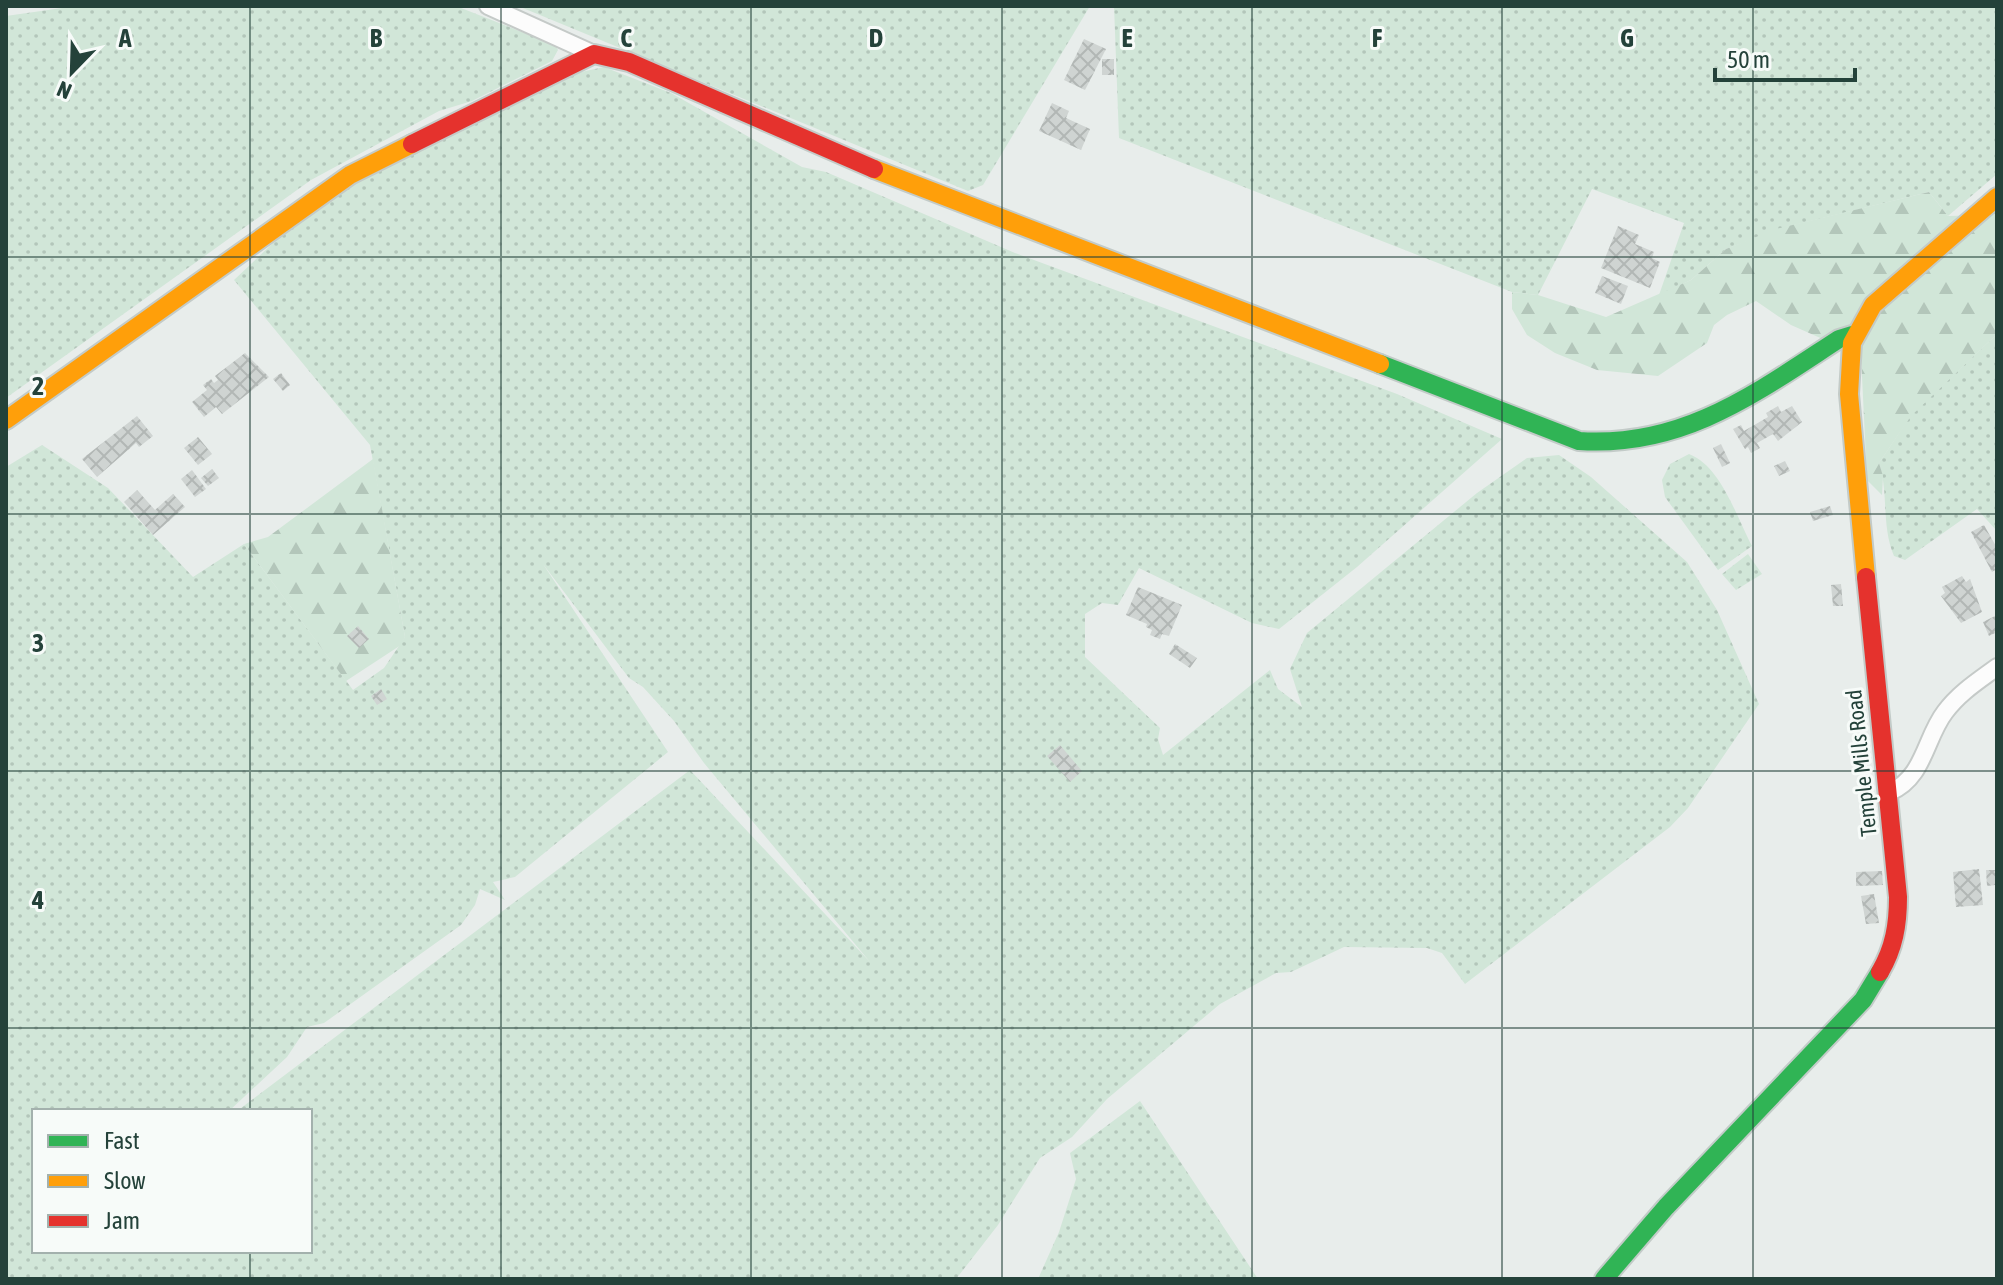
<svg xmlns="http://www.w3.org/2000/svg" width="2003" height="1285" font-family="'Asap Condensed',sans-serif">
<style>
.grass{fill:url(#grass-dots);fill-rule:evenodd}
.forest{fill:url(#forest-firs)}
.building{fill:url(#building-cross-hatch)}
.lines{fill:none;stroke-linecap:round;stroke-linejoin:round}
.street-casing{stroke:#c5cac8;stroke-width:20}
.fast-casing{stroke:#c3cbc8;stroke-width:22}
.slow-casing{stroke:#c3cbc8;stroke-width:22}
.jam-casing{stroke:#c3cbc8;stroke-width:22}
.street{stroke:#fcfcfc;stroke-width:16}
.fast{stroke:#30b455;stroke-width:18}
.slow{stroke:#ff9f0a;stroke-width:18}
.jam{stroke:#e5322d;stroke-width:18}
.grid{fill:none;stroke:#24423a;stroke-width:2;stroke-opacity:0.55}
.labels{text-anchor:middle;stroke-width:6;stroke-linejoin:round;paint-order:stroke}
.street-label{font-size:22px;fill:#24423a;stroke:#f7fbf9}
.grid-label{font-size:26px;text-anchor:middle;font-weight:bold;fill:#24423a;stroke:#f7fbf9;stroke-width:6;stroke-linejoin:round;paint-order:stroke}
</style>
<defs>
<pattern id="grass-dots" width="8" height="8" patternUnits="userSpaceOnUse" patternTransform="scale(2)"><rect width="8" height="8" fill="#d1e6d8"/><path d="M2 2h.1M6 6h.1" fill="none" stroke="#b3c6ba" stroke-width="1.8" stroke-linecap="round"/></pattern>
<pattern id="forest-firs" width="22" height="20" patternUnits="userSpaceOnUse" patternTransform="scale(2)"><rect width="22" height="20" fill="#d1e6d8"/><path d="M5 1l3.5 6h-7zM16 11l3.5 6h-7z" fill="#b3c6ba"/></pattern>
<pattern id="building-cross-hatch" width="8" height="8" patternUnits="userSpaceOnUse" patternTransform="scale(2)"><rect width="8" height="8" fill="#cfd4d2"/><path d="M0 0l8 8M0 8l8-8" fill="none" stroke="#b2b7b5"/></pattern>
</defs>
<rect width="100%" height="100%" fill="#e8edeb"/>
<g class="grass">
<path d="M76,6H456L555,45L558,50L552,61L472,101L439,111L311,180L6,398V16Z"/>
<path d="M518,6H1090L983,185L968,191Z"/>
<path d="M1114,6H1997V174L1948,216L1929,192L1786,227L1726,249L1691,280L1659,295L1684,223L1592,189L1538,295L1512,292L1119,138Z"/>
<path d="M604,67L671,93L802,167L826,172L1015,253L1397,394L1502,439L1357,567L1279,629L1252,623L1139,568L1118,605L1102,603L1085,614V657L1160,728L1158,739L1163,755L1270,670L1278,689L1302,707L1290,669L1307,633L1477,493L1527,458L1559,455L1591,477L1687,562L1717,610L1759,704L1688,808L1670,827L1465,984L1442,953L1427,948L1344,947L1291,972L1276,973L1220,1004L1107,1099L1072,1137L1040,1158L998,1225L956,1279H6V467L42,445L108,488L193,577L244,544L353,690L384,668L405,637L370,445L234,280L291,226L366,177L581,72ZM543,564L629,678L643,687L674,721L704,763L870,962L690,770L237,1111H310V1251H34V1111H229L287,1057L307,1027L324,1023L461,925L475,905L480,889L505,900L493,882L515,877L668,752Z"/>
<path d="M1997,334V531L1977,509L1905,560L1894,556C1881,525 1889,494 1879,463L1911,415Z"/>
<path d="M1689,454C1721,466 1737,518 1752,546L1718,570L1665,497L1662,480L1670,464Z"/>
<path d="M1748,554L1762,574L1736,590L1722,574Z"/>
<path d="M1140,1101L1258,1279H1038L1059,1232L1076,1179L1070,1153Z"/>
</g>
<g class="forest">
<path d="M1929,192L1948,216L1987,215L1997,208V334L1911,416L1879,463L1883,476L1882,495L1867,480L1861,356L1791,325L1756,301L1727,315L1714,325L1707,343L1658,376L1597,370L1555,353L1527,335L1512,309V292L1538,295L1606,317L1691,280L1726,249L1776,229Z"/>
<path d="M373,459L405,637L401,645L346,681L244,544L268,537Z"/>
</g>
<g class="building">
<path d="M1084,39L1106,49L1085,90L1064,80Z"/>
<rect x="1102" y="59" width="12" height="16"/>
<path d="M1052,103L1069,111L1066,118L1090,129L1081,150L1039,131Z"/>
<path d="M1618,226L1639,235L1635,244L1654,252L1652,258L1660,262L1650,288L1601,268Z"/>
<path d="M1602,276L1628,286L1621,304L1595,293Z"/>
<path d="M245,353L269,377L222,414L216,407L204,417L192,402L207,390L203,385L211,379L214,383L218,380L215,376Z"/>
<path d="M281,373L290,385L283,391L273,379Z"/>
<path d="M1778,406L1781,412L1792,406L1802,422L1778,441L1773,434L1757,443L1760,448L1751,453L1748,447L1745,449L1733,429L1741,425L1744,431L1768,417L1766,413Z"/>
<path d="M137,416L153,436L139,447L136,443L97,477L82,459Z"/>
<path d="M198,437L212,454L198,465L184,448Z"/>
<path d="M1721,444L1730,463L1722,467L1713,448Z"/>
<path d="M1785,461L1790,471L1779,476L1774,466Z"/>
<path d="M212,469L219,478L208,486L201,478Z"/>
<path d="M192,470L206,489L195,497L181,479Z"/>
<path d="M137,490L155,510L173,494L185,507L153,535L124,502Z"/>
<path d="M1830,506L1833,515L1813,521L1810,512Z"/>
<path d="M1984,525L1997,548V569L1992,572L1971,532Z"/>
<path d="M1962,576L1966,582L1970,579L1982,612L1961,623L1941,596L1945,593L1942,587Z"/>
<path d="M1841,584L1843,606H1833L1831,585Z"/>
<path d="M1138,587L1182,605L1169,636L1162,634L1160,639L1150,635L1152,630L1146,627L1147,624L1126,615Z"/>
<path d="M1997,615V632L1989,636L1983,622Z"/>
<path d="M358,626L369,639L359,648L347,636Z"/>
<path d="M1175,644L1197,658L1190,668L1169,654Z"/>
<path d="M381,689L387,699L377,705L371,696Z"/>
<path d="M1060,745L1082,771L1070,782L1047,756Z"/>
<path d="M1979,869L1983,905L1956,907L1953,872Z"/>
<path d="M1986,870H1995V885L1987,886Z"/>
<path d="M1882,871L1883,885L1856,886V872Z"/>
<path d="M1874,894L1879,923L1866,924L1861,896Z"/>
</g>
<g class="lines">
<g class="street-casing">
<g id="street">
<path d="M488,6L594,54"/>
<path d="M1890,792C1924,778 1925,738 1945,712C1959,693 1978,681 1997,667"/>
</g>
</g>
<g class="fast-casing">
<g id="fast">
<path d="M1380,364L1579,441C1683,448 1756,393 1839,339L1852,335"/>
<path d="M1604,1279L1666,1207L1863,1000L1880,972"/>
</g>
</g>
<g class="slow-casing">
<g id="slow">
<path d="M874,169L1380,364"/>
<path d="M6,420L350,175L412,144"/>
<path d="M1866,577L1849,394L1852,343L1873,305L1997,197"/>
</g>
</g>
<g class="jam-casing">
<g id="jam">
<path d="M412,144L594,54L629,62L874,169"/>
<path d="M1866,577L1898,897C1898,925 1894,948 1880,972"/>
</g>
</g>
<use href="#street" class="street"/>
<use href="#fast" class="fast"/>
<use href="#slow" class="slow"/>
<use href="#jam" class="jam"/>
</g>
<path class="grid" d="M250,6V1111M501,6V1279M751,6V1279M1002,6V1279M1252,6V1279M1502,6V1279M1753,6V1279M6,257H1997M6,514H1997M6,771H1997M6,1028H1997M250,1251V1279"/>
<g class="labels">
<g class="street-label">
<text transform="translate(1861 763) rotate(-96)" y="8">Temple Mills Road</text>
</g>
</g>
<g class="grid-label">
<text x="125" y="47">A</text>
<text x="376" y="47">B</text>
<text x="626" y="47">C</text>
<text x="876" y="47">D</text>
<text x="1127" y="47">E</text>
<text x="1377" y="47">F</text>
<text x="1627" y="47">G</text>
<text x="38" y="395">2</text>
<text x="38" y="652">3</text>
<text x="38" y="909">4</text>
</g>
<rect width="2003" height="1285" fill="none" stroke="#24423a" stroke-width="16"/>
<rect x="32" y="1109" width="280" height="144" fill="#f7fbf9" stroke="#a3b1ad" stroke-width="2"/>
<rect x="48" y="1135" width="40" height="12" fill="#30b455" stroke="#a3b1ad" stroke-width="2"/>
<text x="104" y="1149" font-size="24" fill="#24423a">Fast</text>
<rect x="48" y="1175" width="40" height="12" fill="#ff9f0a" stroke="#a3b1ad" stroke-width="2"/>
<text x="104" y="1189" font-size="24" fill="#24423a">Slow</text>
<rect x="48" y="1215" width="40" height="12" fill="#e5322d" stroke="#a3b1ad" stroke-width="2"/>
<text x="104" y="1229" font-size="24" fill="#24423a">Jam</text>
<g transform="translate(72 72) rotate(203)" stroke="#f7fbf9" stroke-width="6" paint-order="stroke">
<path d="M0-6L14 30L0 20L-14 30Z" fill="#24423a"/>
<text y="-12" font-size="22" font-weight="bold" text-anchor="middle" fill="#24423a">N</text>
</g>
<path d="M1715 68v12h140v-12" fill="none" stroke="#24423a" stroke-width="4"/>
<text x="1727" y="68" font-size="24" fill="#24423a" stroke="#f7fbf9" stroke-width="6" paint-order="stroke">50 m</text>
</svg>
